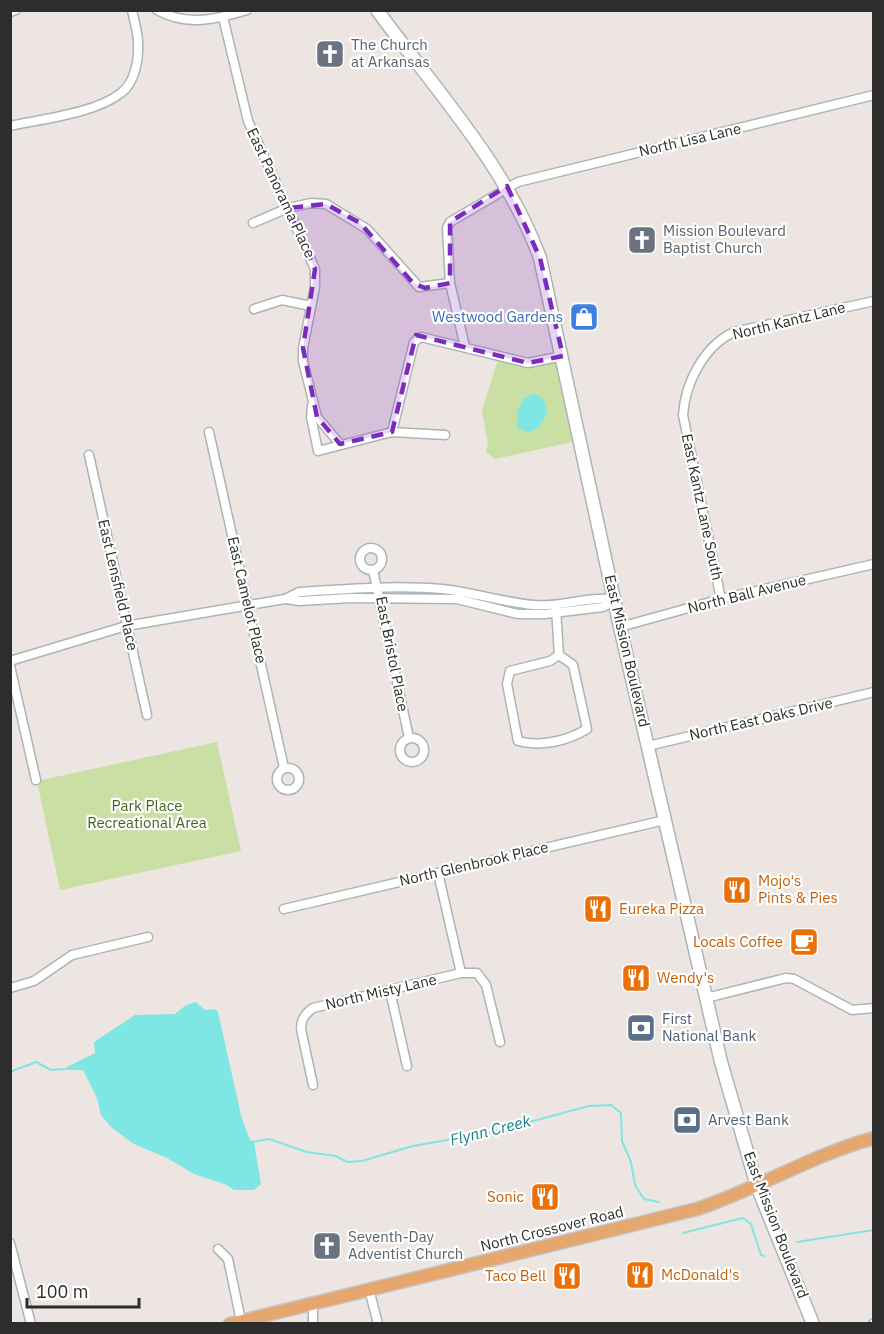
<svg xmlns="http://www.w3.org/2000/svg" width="884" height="1334" font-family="'IBM Plex Sans',sans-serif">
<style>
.green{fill:#c9dfa3}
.water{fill:#7ee6e3}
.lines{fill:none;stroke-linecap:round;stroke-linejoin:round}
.stream{stroke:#7ee6e3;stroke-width:2}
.street-casing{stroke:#aeb3b8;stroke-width:11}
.secondary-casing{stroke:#aeb3b8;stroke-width:15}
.primary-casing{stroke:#c4c4c4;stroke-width:15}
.street{stroke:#fff;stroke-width:8}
.secondary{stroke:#fff;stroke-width:12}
.primary{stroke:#e6a76e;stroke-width:12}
.marked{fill:#7b2cbf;fill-opacity:0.2;stroke:#7b2cbf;stroke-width:4.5;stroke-dasharray:12 8;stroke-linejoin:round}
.labels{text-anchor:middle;stroke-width:4.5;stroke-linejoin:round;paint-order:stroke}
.worship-label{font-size:15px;fill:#5b616d;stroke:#fff;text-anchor:start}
.street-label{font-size:15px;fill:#2d2d2d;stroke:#fff}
.shop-label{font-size:15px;fill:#366cbe;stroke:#fff;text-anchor:end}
.park-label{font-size:15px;fill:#462;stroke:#fff}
.food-label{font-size:15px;fill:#c56008;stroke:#fff;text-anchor:start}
.service-label{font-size:15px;fill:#4e5e75;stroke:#fff;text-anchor:start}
.water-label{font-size:16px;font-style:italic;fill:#188289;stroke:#fff}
</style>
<rect width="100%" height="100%" fill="#ede5e1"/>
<g class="green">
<path d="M499,356L527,363L563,356L581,440L495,459L486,452L488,444L482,411Z"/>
<path d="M217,742L241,851L60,890L37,781Z"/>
</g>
<g class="water">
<path d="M534,393L544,400L547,411L544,420L540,421L541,426L527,434L524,429L518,430L517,412L523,399Z"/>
<path d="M196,1002L205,1010L215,1009L218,1012L241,1115L249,1138L254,1143L261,1184L254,1190H234L227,1185L194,1174L167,1158L134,1144L112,1128L101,1115L97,1098L83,1070H61L95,1053L94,1042L135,1015L175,1014L186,1005Z"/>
</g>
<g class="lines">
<g class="stream">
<path d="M10,1072L36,1062L51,1070L62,1069"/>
<path d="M252,1142L269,1139L307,1152L335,1156L348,1162L362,1161L413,1146L492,1132L589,1106L611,1105L621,1113L622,1141L631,1162L635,1185L644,1199L659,1202"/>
<path d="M683,1233L743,1218L751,1224L761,1255L764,1256"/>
<path d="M797,1242L874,1230"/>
</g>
<g class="street-casing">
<g id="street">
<path d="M157,10C187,27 217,19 247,10"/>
<path d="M10,12L16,10"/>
<path d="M223,17L248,121L315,269V287L303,348V361L317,417L340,444"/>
<path d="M10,126C42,119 96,113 121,93C135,83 139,59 138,42C138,32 134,21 132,10"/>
<path d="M253,223L288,208L311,203L326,204L367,229L419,287L450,283"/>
<path d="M254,309L282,300L311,306"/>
<path d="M465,347L450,283L447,228L450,222L518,182L874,95"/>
<path d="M312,406L311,417L318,451L392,432L445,435"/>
<path d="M209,432L284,768"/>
<path d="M392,432L414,342L421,337L528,363L563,356"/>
<path d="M89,455L147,715"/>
<circle cx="371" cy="559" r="11"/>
<path d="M373,570L409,738"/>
<path d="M286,599L299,601L351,598L457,599L518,614H545L603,607L615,600"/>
<path d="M721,599L683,415C685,383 704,346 734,332L874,301"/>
<path d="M556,609L559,655"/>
<path d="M620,627L721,599L874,564"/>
<path d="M559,655L573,665L587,729C567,741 541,747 518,741L507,684L510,671L550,661Z"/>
<path d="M10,661L126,626L285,599L299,592C345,589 395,585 442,589C472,592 502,602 533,605C561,608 588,595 615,600"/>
<path d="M10,666L36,780"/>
<circle cx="412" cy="750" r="12"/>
<path d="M648,746L874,692"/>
<circle cx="288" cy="779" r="11"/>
<path d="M438,873L461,973"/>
<path d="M284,909L665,820"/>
<path d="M10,988L34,981L72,955L148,937"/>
<path d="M390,991L407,1066"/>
<path d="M706,998L786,978L794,979L852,1010L874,1008"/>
<path d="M313,1085L301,1029C301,1019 305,1014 313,1008L461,973H477L486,985L500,1042"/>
<path d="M10,1243L31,1324"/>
<path d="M218,1249L228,1259L241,1321"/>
<path d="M369,1289L378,1324"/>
<path d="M313,1303V1324"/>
<path d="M873,1324L874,1323"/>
</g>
</g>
<g class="secondary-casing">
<path id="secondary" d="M377,10C434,88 507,167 540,258L620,627L721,1062L757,1186L813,1324"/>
</g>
<g class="primary-casing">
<path id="primary" d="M230,1324L697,1209C757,1189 812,1155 874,1138"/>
</g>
<use href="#street" class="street"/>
<use href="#secondary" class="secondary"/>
<use href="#primary" class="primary"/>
</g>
<path class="marked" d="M507,186L540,258L563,356L528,363L416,335L392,432L340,444L317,417L303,348L315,269L288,208L326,204L360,223L413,283L425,288L450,283V222Z"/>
<defs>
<g id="church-square" transform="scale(1.5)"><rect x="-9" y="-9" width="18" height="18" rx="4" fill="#6b7280" stroke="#fff"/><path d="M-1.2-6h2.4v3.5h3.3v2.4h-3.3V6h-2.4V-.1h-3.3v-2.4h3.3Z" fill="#fff"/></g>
<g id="shop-square" transform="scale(1.5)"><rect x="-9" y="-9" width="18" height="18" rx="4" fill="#3f7fe0" stroke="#fff"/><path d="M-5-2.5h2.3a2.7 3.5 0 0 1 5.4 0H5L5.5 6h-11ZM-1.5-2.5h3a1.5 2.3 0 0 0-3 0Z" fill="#fff"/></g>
<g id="restaurant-square" transform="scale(1.5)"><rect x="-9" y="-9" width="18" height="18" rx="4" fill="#e8710a" stroke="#fff"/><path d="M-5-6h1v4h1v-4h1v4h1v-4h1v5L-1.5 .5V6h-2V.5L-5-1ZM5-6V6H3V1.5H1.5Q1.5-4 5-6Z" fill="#fff"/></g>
<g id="cafe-square" transform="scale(1.5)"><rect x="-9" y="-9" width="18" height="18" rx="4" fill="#e8710a" stroke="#fff"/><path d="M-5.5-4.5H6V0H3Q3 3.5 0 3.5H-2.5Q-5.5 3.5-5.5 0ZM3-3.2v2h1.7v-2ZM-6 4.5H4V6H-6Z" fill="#fff"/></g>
<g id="bank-square" transform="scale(1.5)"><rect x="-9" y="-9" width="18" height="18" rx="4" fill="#5c6f8a" stroke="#fff"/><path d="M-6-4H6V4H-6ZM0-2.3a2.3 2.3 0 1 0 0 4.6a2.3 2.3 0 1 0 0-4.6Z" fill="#fff"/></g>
</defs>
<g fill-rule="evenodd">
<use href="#church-square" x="330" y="54"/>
<use href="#church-square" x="642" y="240"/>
<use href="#shop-square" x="584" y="317"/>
<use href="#restaurant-square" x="737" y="890"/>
<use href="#restaurant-square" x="598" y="909"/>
<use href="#cafe-square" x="804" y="942"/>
<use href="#restaurant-square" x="636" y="978"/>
<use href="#bank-square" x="641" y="1028"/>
<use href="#bank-square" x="687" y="1120"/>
<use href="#restaurant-square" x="545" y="1197"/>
<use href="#church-square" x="327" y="1246"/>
<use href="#restaurant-square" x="640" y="1275"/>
<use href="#restaurant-square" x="567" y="1276"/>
</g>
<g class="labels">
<g class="worship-label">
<text x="351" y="50">The Church<tspan x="351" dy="17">at Arkansas</tspan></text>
<text x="663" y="236">Mission Boulevard<tspan x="663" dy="17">Baptist Church</tspan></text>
<text x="348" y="1242">Seventh-Day<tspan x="348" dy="17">Adventist Church</tspan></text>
</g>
<g class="street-label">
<text transform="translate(690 140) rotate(-13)" y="5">North Lisa Lane</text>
<text transform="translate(281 193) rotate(65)" y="5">East Panorama Place</text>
<text transform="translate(789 321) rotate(-14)" y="5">North Kantz Lane</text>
<text transform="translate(702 507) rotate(78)" y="5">East Kantz Lane South</text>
<text transform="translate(118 585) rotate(77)" y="5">East Lensfield Place</text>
<text transform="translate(747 594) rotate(-14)" y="5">North Ball Avenue</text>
<text transform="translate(247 600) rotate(77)" y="5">East Camelot Place</text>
<text transform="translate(627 651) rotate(77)" y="5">East Mission Boulevard</text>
<text transform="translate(392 654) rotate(79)" y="5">East Bristol Place</text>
<text transform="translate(761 719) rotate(-13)" y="5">North East Oaks Drive</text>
<text transform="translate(474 864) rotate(-13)" y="5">North Glenbrook Place</text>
<text transform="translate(381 992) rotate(-13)" y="5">North Misty Lane</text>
<text transform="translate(776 1225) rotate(69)" y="5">East Mission Boulevard</text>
<text transform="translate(552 1229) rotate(-14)" y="5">North Crossover Road</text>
</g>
<g class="shop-label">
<text x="563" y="322">Westwood Gardens</text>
</g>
<g class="park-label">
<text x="147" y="811">Park Place<tspan x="147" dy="17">Recreational Area</tspan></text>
</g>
<g class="food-label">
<text x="758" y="886">Mojo's<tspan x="758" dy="17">Pints &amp; Pies</tspan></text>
<text x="619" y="914">Eureka Pizza</text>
<text x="783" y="947" text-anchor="end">Locals Coffee</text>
<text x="657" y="983">Wendy's</text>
<text x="524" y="1202" text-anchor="end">Sonic</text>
<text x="661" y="1280">McDonald's</text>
<text x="546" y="1281" text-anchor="end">Taco Bell</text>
</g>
<g class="service-label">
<text x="662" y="1024">First<tspan x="662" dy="17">National Bank</tspan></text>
<text x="708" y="1125">Arvest Bank</text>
</g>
<g class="water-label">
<text transform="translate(490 1130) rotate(-14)" y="6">Flynn Creek</text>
</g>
</g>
<rect width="884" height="1334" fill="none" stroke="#2d2d2d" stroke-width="24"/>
<path d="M27 1298v9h112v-9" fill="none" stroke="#2d2d2d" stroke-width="3"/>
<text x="36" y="1298" font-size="18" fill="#2d2d2d" stroke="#ffffff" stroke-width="4.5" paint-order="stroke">100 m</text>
</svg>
